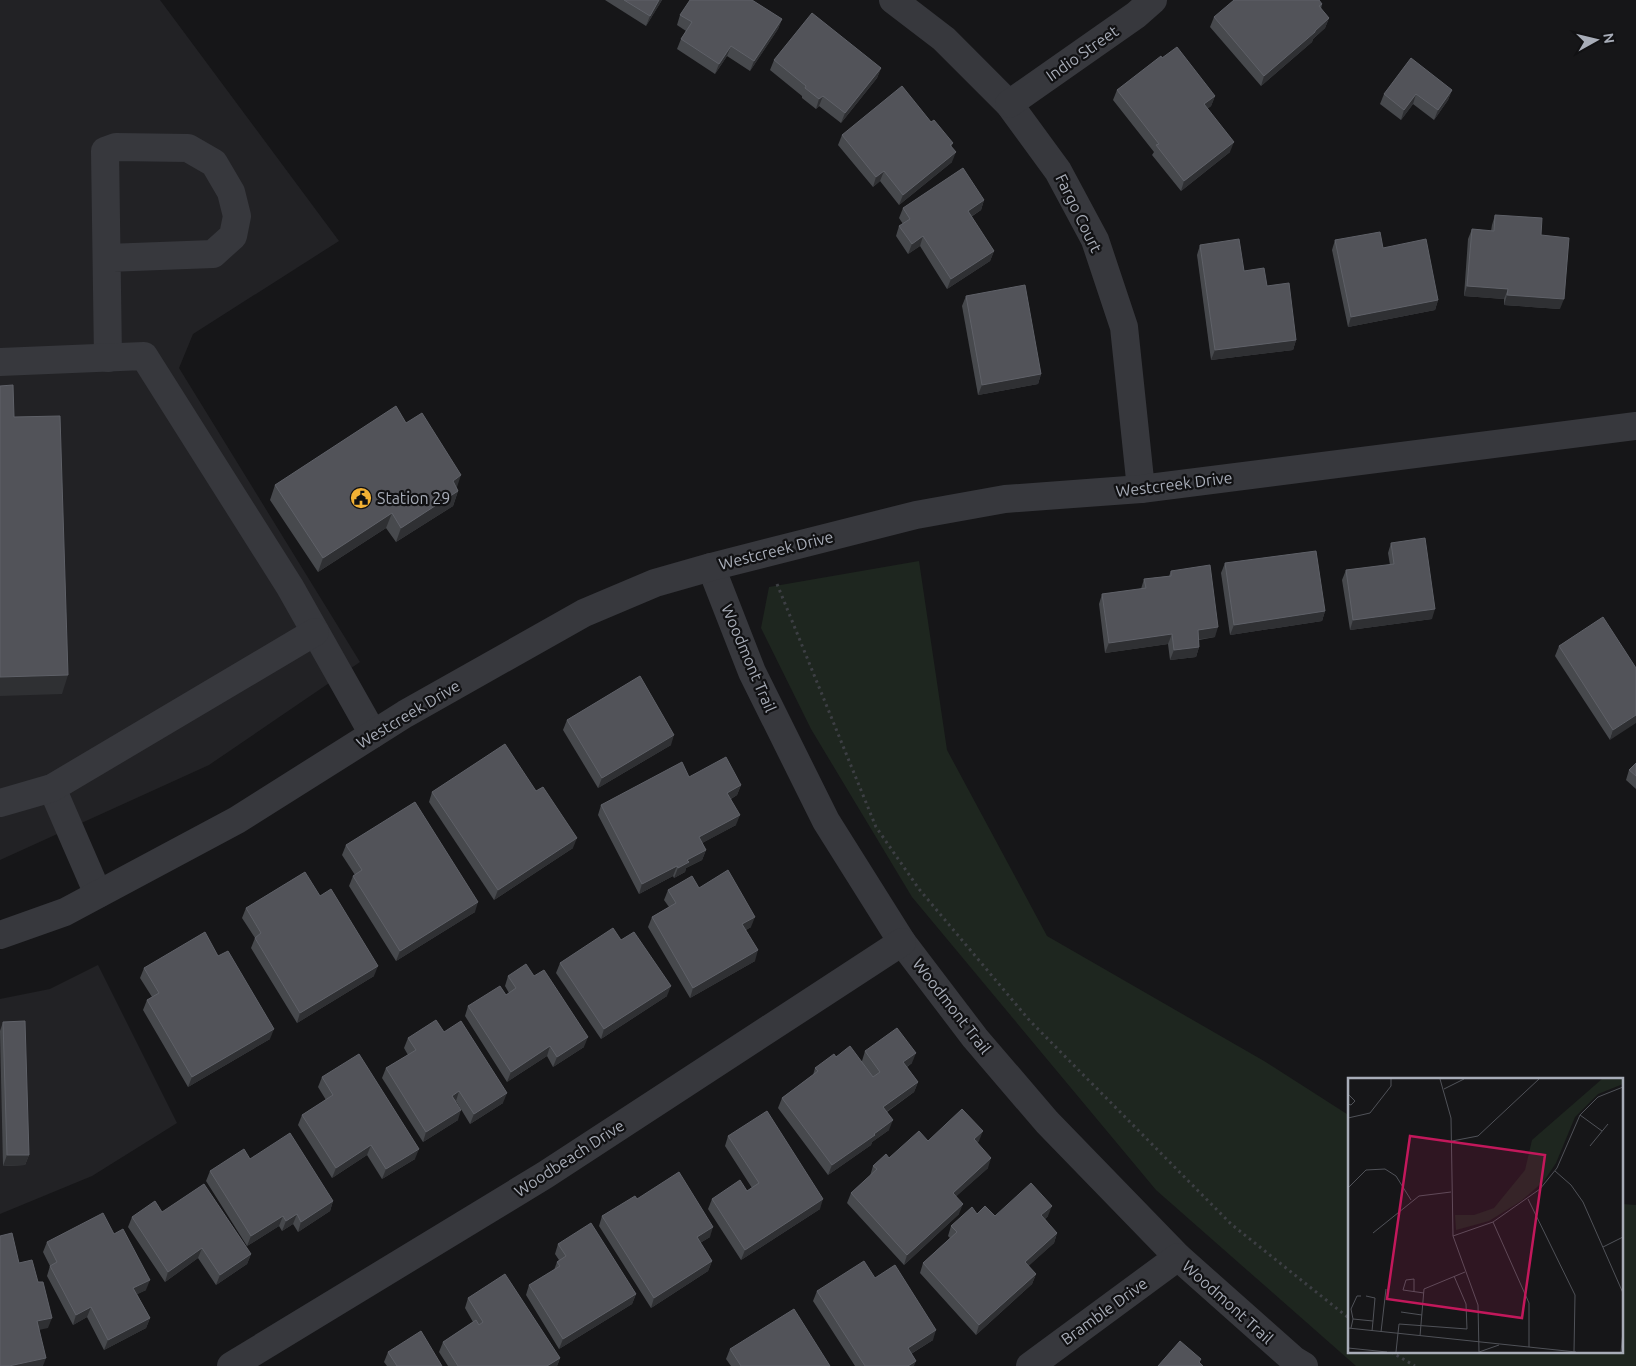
<svg xmlns="http://www.w3.org/2000/svg" width="1636" height="1366" font-family="Ubuntu,sans-serif">
<style>
.built{fill:#222225}
.green{fill:#1e261f}
.lines{fill:none;stroke-linecap:round;stroke-linejoin:round}
.path{stroke:#3d3f44;stroke-width:3;stroke-dasharray:2.5 4;stroke-linecap:butt}
.minor{stroke:#37383d;stroke-width:28}
.wall{fill:#47494d}
.shaded-wall{fill:#2f3033}
.building{fill:#525359;stroke:#5f6168}
.labels{text-anchor:middle;stroke-width:4.5;stroke-linejoin:round;paint-order:stroke}
.street-label{font-size:16px;fill:#a8adb8;stroke:#111113}
.poi-label{font-size:16px;fill:#a8adb8;stroke:#111113;text-anchor:start}
.inset-road{fill:none;stroke:#505258;stroke-width:1}
.view{fill:#c2185b;fill-opacity:0.15;stroke:#c2185b;stroke-width:2.5}
.inset-edge{fill:none;stroke:#a8adb8;stroke-width:2.5}
</style>
<rect width="100%" height="100%" fill="#161618"/>
<g class="built">
<path d="M0,0H160L339,241L193,334L179,368L360,662L209,765L0,860Z"/>
<path d="M98,965L177,1123L92,1176L0,1214V999L50,989Z"/>
</g>
<path class="green" d="M919,561L947,750L1047,936L1264,1061L1350,1116V1352H1622V1204L1636,1205V1366H1356L1156,1190L912,897L811,729L761,628L769,587Z"/>
<g class="lines">
<g class="path">
<path d="M777,584L876,827L919,889L1030,1021L1231,1224L1350,1319"/>
<path d="M1391,1352L1415,1366"/>
</g>
<g class="minor">
<path d="M893,0L944,39L1009,104L1058,171L1095,240L1124,327L1141,489"/>
<path d="M1009,104L1136,15L1153,0"/>
<path d="M107,258L213,254L233,236L237,216L231,192L214,163L188,148L116,147L105,151L108,358"/>
<path d="M0,362L144,356L290,587L373,734"/>
<path d="M711,567L752,672L826,821L902,942L975,1038L1047,1122L1178,1257L1294,1360L1304,1366"/>
<path d="M52,788L98,894"/>
<path d="M0,803L52,788L315,632"/>
<path d="M0,935L65,912L237,820L405,714L584,613L655,583L711,567L916,515L1005,499L1141,489L1636,426"/>
<path d="M231,1366L545,1175L902,942"/>
<path d="M1030,1366L1178,1257"/>
</g>
</g>
<g class="wall">
<path d="M605,0H662L646,26Z"/>
<path d="M1322,4L1321,9L1329,18L1325,28L1313,39L1312,42L1261,86L1210,27L1214,17Z"/>
<path d="M680,15L782,19L778,29L750,71L727,56L715,74L677,49L681,39L686,31L677,25Z"/>
<path d="M1162,58L1215,96L1211,106L1207,109L1230,152L1181,191L1152,155L1154,152L1113,100L1117,90Z"/>
<path d="M774,60L881,68L877,78L841,123L819,106L816,109L802,98V96L770,70Z"/>
<path d="M1452,90L1448,100L1434,120L1413,104L1401,120L1380,104L1384,94Z"/>
<path d="M931,122L953,143L951,147L952,162L899,205L880,181L873,187L838,145L842,135Z"/>
<path d="M984,200L981,210L971,217L994,251L990,261L947,289L920,246L908,254L896,236L899,226L903,224L899,218L903,208Z"/>
<path d="M1495,215L1541,235L1560,309L1504,305V299L1464,296L1468,239L1472,229L1491,231L1492,225Z"/>
<path d="M1335,240L1383,248L1438,300L1435,310L1348,327L1332,250Z"/>
<path d="M1200,245L1244,271L1267,286L1296,340L1293,350L1211,360L1197,255Z"/>
<path d="M966,296L1041,374L1038,384L978,395L962,306Z"/>
<path d="M406,423L457,488L458,491L453,506L396,542L386,528L318,572L270,500L275,485Z"/>
<path d="M1391,543L1432,619L1350,630L1342,580L1346,570L1390,565L1388,553Z"/>
<path d="M1225,563L1325,611L1322,621L1230,635L1221,573Z"/>
<path d="M1171,571L1215,637L1199,640V647L1196,657L1170,660L1168,644L1105,653L1099,604L1102,594L1141,589L1144,579L1169,576Z"/>
<path d="M1559,646L1636,668L1610,740L1555,656Z"/>
<path d="M567,720L671,745L598,788L563,730Z"/>
<path d="M1636,763V789L1626,780L1629,770Z"/>
<path d="M689,777L741,785L737,795L731,799L736,825L702,843L706,850L702,860L686,868L685,872L674,878L673,876L639,894L598,815L601,805Z"/>
<path d="M536,791L573,848L494,900L429,802L432,792Z"/>
<path d="M346,845L475,912L396,961L349,886L353,876L355,875L342,855Z"/>
<path d="M699,888L751,927L746,930L755,961L690,998L648,927L652,917L669,907L664,900L668,890Z"/>
<path d="M320,896L374,976L297,1023L251,948L255,938L242,918L246,908Z"/>
<path d="M621,940L667,996L601,1039L556,973L560,963Z"/>
<path d="M218,956L270,1039L188,1087L143,1010L147,1000L152,997L140,978L144,968Z"/>
<path d="M508,976H534L584,1047L553,1067L547,1056L507,1082L465,1016L468,1006L506,995L509,993L505,986Z"/>
<path d="M3,1022L29,1155L25,1165L3,1166L0,1031Z"/>
<path d="M444,1032L503,1103L470,1124L456,1101L458,1120L423,1142L382,1078L386,1068L408,1055L404,1048L408,1038Z"/>
<path d="M865,1051L912,1063L907,1067L918,1082L914,1092L887,1112L889,1130L872,1142L871,1145L828,1175L778,1108L782,1098L813,1075L815,1068L836,1057L862,1061Z"/>
<path d="M322,1077L415,1159L382,1179L367,1155L332,1178L298,1125L302,1115L326,1100L318,1087Z"/>
<path d="M728,1136L820,1209L741,1260L708,1209L712,1199L747,1191L752,1188L725,1146Z"/>
<path d="M928,1141H979L977,1142L988,1168L956,1196L959,1214L904,1265L847,1203L851,1193L870,1176L873,1166Z"/>
<path d="M250,1159L333,1201L330,1211L298,1232L293,1224L282,1231L279,1226L247,1246L206,1181L210,1171Z"/>
<path d="M637,1199L710,1237L700,1243L712,1261L708,1271L651,1308L599,1226L602,1216Z"/>
<path d="M162,1212L251,1254L247,1264L216,1285L198,1258L165,1282L128,1227L132,1217Z"/>
<path d="M977,1214L995,1216H1048L1045,1219L1057,1233L1054,1243L1028,1266L1036,1274L1032,1284L976,1335L920,1273L923,1263L950,1238L948,1236L951,1226Z"/>
<path d="M114,1234L146,1290L137,1294L150,1318L146,1328L104,1350L87,1317L73,1325L47,1276L50,1266L43,1252L47,1242Z"/>
<path d="M558,1244L636,1294L632,1304L559,1349L526,1295L529,1285L554,1270L557,1262L559,1260L555,1254Z"/>
<path d="M875,1278L933,1340L911,1354L914,1366H855L813,1301L817,1291Z"/>
<path d="M468,1298L560,1358L557,1366H448L439,1352L443,1342L473,1322L465,1308Z"/>
<path d="M730,1349L830,1366H731L726,1359Z"/>
<path d="M388,1352L442,1366H387L384,1362Z"/>
</g>
<g class="shaded-wall">
<path d="M659,0H662L646,26L650,16Z"/>
<path d="M1329,18L1325,28L1313,39L1312,42L1261,86L1264,76Z"/>
<path d="M782,19L778,29L750,71L754,61Z"/>
<path d="M731,46L727,56L715,74L719,64Z"/>
<path d="M881,68L877,78L841,123L845,113Z"/>
<path d="M1452,90L1448,100L1434,120L1438,110Z"/>
<path d="M1416,94L1413,104L1401,120L1404,110Z"/>
<path d="M823,96L819,106L816,109L819,99Z"/>
<path d="M1215,96L1211,106L1200,114L1204,104Z"/>
<path d="M1234,142L1230,152L1181,191L1184,181Z"/>
<path d="M956,152L952,162L899,205L903,195Z"/>
<path d="M884,171L880,181L873,187L876,177Z"/>
<path d="M984,200L981,210L964,221L968,211Z"/>
<path d="M923,236L920,246L908,254L912,244Z"/>
<path d="M994,251L990,261L947,289L951,279Z"/>
<path d="M1467,286L1508,289L1504,299L1464,296Z"/>
<path d="M1507,295L1564,299L1560,309L1504,305Z"/>
<path d="M1438,300L1435,310L1348,327L1351,317Z"/>
<path d="M1296,340L1293,350L1211,360L1215,350Z"/>
<path d="M1041,374L1038,384L978,395L982,385Z"/>
<path d="M461,475L456,490L453,481Z"/>
<path d="M458,491L453,506L396,542L401,528Z"/>
<path d="M392,513L386,528L318,572L323,558Z"/>
<path d="M1435,609L1432,619L1350,630L1353,620Z"/>
<path d="M1325,611L1322,621L1230,635L1234,625Z"/>
<path d="M1218,627L1215,637L1194,640L1198,630Z"/>
<path d="M1172,634L1168,644L1105,653L1109,643Z"/>
<path d="M1199,647L1196,657L1170,660L1174,650Z"/>
<path d="M68,675L62,694L0,696V677Z"/>
<path d="M1636,715V723L1610,740L1613,730Z"/>
<path d="M674,735L671,745L598,788L602,778Z"/>
<path d="M741,785L737,795L724,803L727,793Z"/>
<path d="M740,815L736,825L695,847L699,837Z"/>
<path d="M577,838L573,848L494,900L498,890Z"/>
<path d="M706,850L702,860L686,868L685,872L674,878L678,868L687,860Z"/>
<path d="M677,866L673,876L639,894L642,884Z"/>
<path d="M478,902L475,912L396,961L400,951Z"/>
<path d="M755,917L751,927L738,934L742,924Z"/>
<path d="M758,950L755,961L690,998L693,988Z"/>
<path d="M378,966L374,976L297,1023L300,1013Z"/>
<path d="M671,986L667,996L601,1039L604,1029Z"/>
<path d="M274,1029L270,1039L188,1087L192,1077Z"/>
<path d="M588,1037L584,1047L553,1067L557,1057Z"/>
<path d="M550,1046L547,1056L507,1082L511,1072Z"/>
<path d="M916,1053L912,1063L899,1072L903,1062Z"/>
<path d="M918,1082L914,1092L879,1117L883,1107Z"/>
<path d="M459,1091L456,1101L452,1096Z"/>
<path d="M507,1093L503,1103L470,1124L474,1114Z"/>
<path d="M461,1110L458,1120L423,1142L426,1132Z"/>
<path d="M893,1120L889,1130L872,1142L871,1145L828,1175L832,1165Z"/>
<path d="M983,1131L979,1141L970,1149L974,1139Z"/>
<path d="M371,1145L367,1155L332,1178L336,1168Z"/>
<path d="M419,1149L415,1159L382,1179L386,1169Z"/>
<path d="M7,1155H29L25,1165L3,1166Z"/>
<path d="M991,1158L988,1168L949,1203L953,1193Z"/>
<path d="M823,1199L820,1209L741,1260L745,1250Z"/>
<path d="M333,1201L330,1211L298,1232L301,1222Z"/>
<path d="M963,1204L959,1214L904,1265L907,1255Z"/>
<path d="M1052,1206L1048,1216L1038,1225L1041,1215Z"/>
<path d="M297,1214L293,1224L282,1231L286,1221Z"/>
<path d="M283,1216L279,1226L247,1246L251,1236Z"/>
<path d="M713,1227L710,1237L693,1247L697,1237Z"/>
<path d="M1057,1233L1054,1243L1022,1272L1025,1262Z"/>
<path d="M202,1248L198,1258L165,1282L168,1272Z"/>
<path d="M251,1254L247,1264L216,1285L220,1275Z"/>
<path d="M712,1261L708,1271L651,1308L654,1298Z"/>
<path d="M1036,1274L1032,1284L976,1335L979,1325Z"/>
<path d="M150,1280L146,1290L130,1298L133,1288Z"/>
<path d="M636,1294L632,1304L559,1349L563,1339Z"/>
<path d="M91,1307L87,1317L73,1325L76,1315Z"/>
<path d="M52,1318L48,1328L34,1331L37,1321Z"/>
<path d="M150,1318L146,1328L104,1350L108,1340Z"/>
<path d="M936,1330L933,1340L904,1358L908,1348Z"/>
<path d="M46,1358L43,1366H9Z"/>
<path d="M560,1358L557,1366H547Z"/>
<path d="M916,1361L914,1366H908Z"/>
</g>
<g class="building">
<path d="M624,0H659L650,16Z"/>
<path d="M690,0H752L782,19L754,61L731,46L719,64L681,39L692,22L680,15Z"/>
<path d="M1234,0H1319L1322,4L1319,6L1329,18L1315,31V32L1264,76L1214,17Z"/>
<path d="M812,13L881,68L845,113L823,96L819,99L805,88L806,86L774,60Z"/>
<path d="M1177,47L1215,96L1204,104L1234,142L1184,181L1156,145L1159,144L1117,90L1161,56L1162,58Z"/>
<path d="M1411,58L1452,90L1438,110L1416,94L1404,110L1384,94Z"/>
<path d="M902,86L931,122L934,120L953,143L950,145L956,152L903,195L884,171L876,177L842,135Z"/>
<path d="M963,168L984,200L968,211L994,251L951,279L923,236L912,244L899,226L910,219L903,208Z"/>
<path d="M1495,215L1542,218L1541,235L1569,238L1564,299L1507,295L1508,289L1467,286L1472,229L1494,231Z"/>
<path d="M1380,232L1383,248L1426,239L1438,300L1351,317L1335,240Z"/>
<path d="M1239,239L1244,271L1264,268L1267,286L1289,283L1296,340L1215,350L1200,245Z"/>
<path d="M1025,285L1041,374L982,385L966,296Z"/>
<path d="M13,385L14,417L60,416L68,675L0,677V386Z"/>
<path d="M396,406L406,423L422,413L461,475L453,481L458,491L401,528L392,513L323,558L275,485Z"/>
<path d="M1425,538L1435,609L1353,620L1346,570L1394,564L1391,543Z"/>
<path d="M1316,551L1325,611L1234,625L1225,563Z"/>
<path d="M1210,565L1218,627L1198,630L1199,647L1174,650L1172,634L1109,643L1102,594L1146,588L1144,579L1171,576V571Z"/>
<path d="M1603,617L1636,668V715L1613,730L1559,646Z"/>
<path d="M640,676L674,735L602,778L567,720Z"/>
<path d="M505,744L536,791L543,787L577,838L498,890L432,792Z"/>
<path d="M726,757L741,785L727,793L740,815L699,837L706,850L687,860L689,862L678,868L677,866L642,884L601,805L682,762L689,777Z"/>
<path d="M1636,763V776L1629,770Z"/>
<path d="M415,802L478,902L400,951L353,876L362,870L346,845Z"/>
<path d="M728,870L755,917L742,924L758,950L693,988L652,917L676,903L668,890L692,876L699,888Z"/>
<path d="M305,872L320,896L331,889L378,966L300,1013L255,938L261,933L246,908Z"/>
<path d="M613,928L621,940L634,932L671,986L604,1029L560,963Z"/>
<path d="M205,932L218,956L228,951L274,1029L192,1077L147,1000L159,993L144,968Z"/>
<path d="M526,964L534,976L544,970L588,1037L557,1057L550,1046L511,1072L468,1006L500,986L506,995L516,988L508,976Z"/>
<path d="M436,1020L444,1032L461,1021L507,1093L474,1114L459,1091L452,1096L461,1110L426,1132L386,1068L416,1050L408,1038Z"/>
<path d="M25,1021L29,1155H7L3,1022Z"/>
<path d="M897,1028L916,1053L903,1062L918,1082L883,1107L893,1120L874,1134L875,1135L832,1165L782,1098L818,1071L815,1068L834,1054L836,1057L850,1046L873,1077L880,1072L865,1051Z"/>
<path d="M359,1054L419,1149L386,1169L371,1145L336,1168L302,1115L333,1095L322,1077Z"/>
<path d="M962,1109L983,1131L974,1139L991,1158L953,1193L963,1204L907,1255L851,1193L877,1169L873,1166L886,1154L889,1158L919,1131L928,1141Z"/>
<path d="M767,1111L823,1199L745,1250L712,1199L740,1180L747,1191L759,1183L728,1136Z"/>
<path d="M290,1133L333,1201L301,1222L297,1214L286,1221L283,1216L251,1236L210,1171L244,1149L250,1159Z"/>
<path d="M679,1172L713,1227L697,1237L712,1261L654,1298L602,1216L635,1196L637,1199Z"/>
<path d="M1031,1183L1052,1206L1041,1215L1057,1233L1025,1262L1036,1274L979,1325L923,1263L957,1232L951,1226L972,1207L977,1214L985,1206L995,1216Z"/>
<path d="M204,1184L251,1254L220,1275L202,1248L168,1272L132,1217L155,1201L162,1212Z"/>
<path d="M103,1213L114,1234L123,1229L150,1280L133,1288L150,1318L108,1340L91,1307L76,1315L50,1266L57,1262L47,1242Z"/>
<path d="M591,1223L636,1294L563,1339L529,1285L560,1266L557,1262L566,1256L558,1244Z"/>
<path d="M12,1233L19,1263L32,1260L38,1282H43L52,1318L37,1321L46,1358L9,1366H0V1236Z"/>
<path d="M864,1261L875,1278L895,1265L936,1330L908,1348L916,1361L908,1366H865L817,1291Z"/>
<path d="M505,1274L560,1358L547,1366H458L443,1342L476,1320L479,1325L483,1322L468,1298Z"/>
<path d="M794,1309L830,1366H741L730,1349Z"/>
<path d="M421,1331L442,1366H397L388,1352Z"/>
<path d="M1180,1341L1201,1359L1199,1362L1203,1366H1158Z"/>
</g>
<defs>
<g id="civic-disc" transform="scale(1.125)"><circle r="9.5" fill="#f2b134" stroke="#111113"/><path d="M-.6-6.5H3V-4.5H.6V-3L4-1V1h2V6H-6V1h2V-1L-.6-3ZM-1.2 2.5V6h2.4V2.5Z" fill="#111"/></g>
</defs>
<g fill-rule="evenodd">
<use href="#civic-disc" x="361" y="498"/>
</g>
<g class="labels">
<g class="street-label">
<text transform="translate(1082 53) rotate(-35)" y="6">Indio Street</text>
<text transform="translate(1079 213) rotate(64)" y="6">Fargo Court</text>
<text transform="translate(1174 484) rotate(-7)" y="6">Westcreek Drive</text>
<text transform="translate(776 550) rotate(-14)" y="6">Westcreek Drive</text>
<text transform="translate(749 658) rotate(67)" y="6">Woodmont Trail</text>
<text transform="translate(408 714) rotate(-31)" y="6">Westcreek Drive</text>
<text transform="translate(952 1006) rotate(52)" y="6">Woodmont Trail</text>
<text transform="translate(569 1158) rotate(-33)" y="6">Woodbeach Drive</text>
<text transform="translate(1228 1302) rotate(42)" y="6">Woodmont Trail</text>
<text transform="translate(1104 1311) rotate(-36)" y="6">Bramble Drive</text>
</g>
<g class="poi-label">
<text x="377" y="504">Station 29</text>
</g>
</g>
<g transform="translate(1348 1078)">
<rect width="275" height="275" fill="#161618"/>
<path d="M254,1H275V6L250,16L227,39L208,85L196,103L173,123L141,143L108,152L107,137H126L146,130L177,92L184,62Z" fill="#1e261f"/>
<path class="inset-road" d="M92,1L103,40L105,158L130,227L131,274M96,11L116,1M0,16L7,23L3,27L0,26M232,37L254,53M0,40L22,35L43,8V1M104,63L130,58L191,1M242,68L260,46M207,93L223,107L235,124L275,215M0,110L18,92L37,91L48,98L63,122M180,121L227,217L226,274M145,144L181,225V269M25,155L71,118L103,114M105,158L145,144L192,111L209,90L232,37L250,19L275,9M255,169L275,159M66,214V201L58,202L55,212L76,215M18,218L27,220L25,243M53,234L74,237M5,241L3,231L9,218H13M0,250L228,274M3,250L5,241L25,243L24,253M33,254L38,211M50,255L51,246L119,251L118,226L106,198M72,258L76,211L117,194M0,270L39,274M48,274L50,255M131,274L151,267M273,274L275,253"/>
<path class="view" d="M62,58L197,77L174,240L39,221Z"/>
<rect width="275" height="275" class="inset-edge"/>
</g>
<g transform="translate(1596 40) rotate(82)" stroke="#111113" stroke-width="4" paint-order="stroke">
<path d="M0-4L9 19L0 12L-9 19Z" fill="#a8adb8"/>
<text y="-8" font-size="14" font-weight="bold" text-anchor="middle" fill="#a8adb8">N</text>
</g>
</svg>
